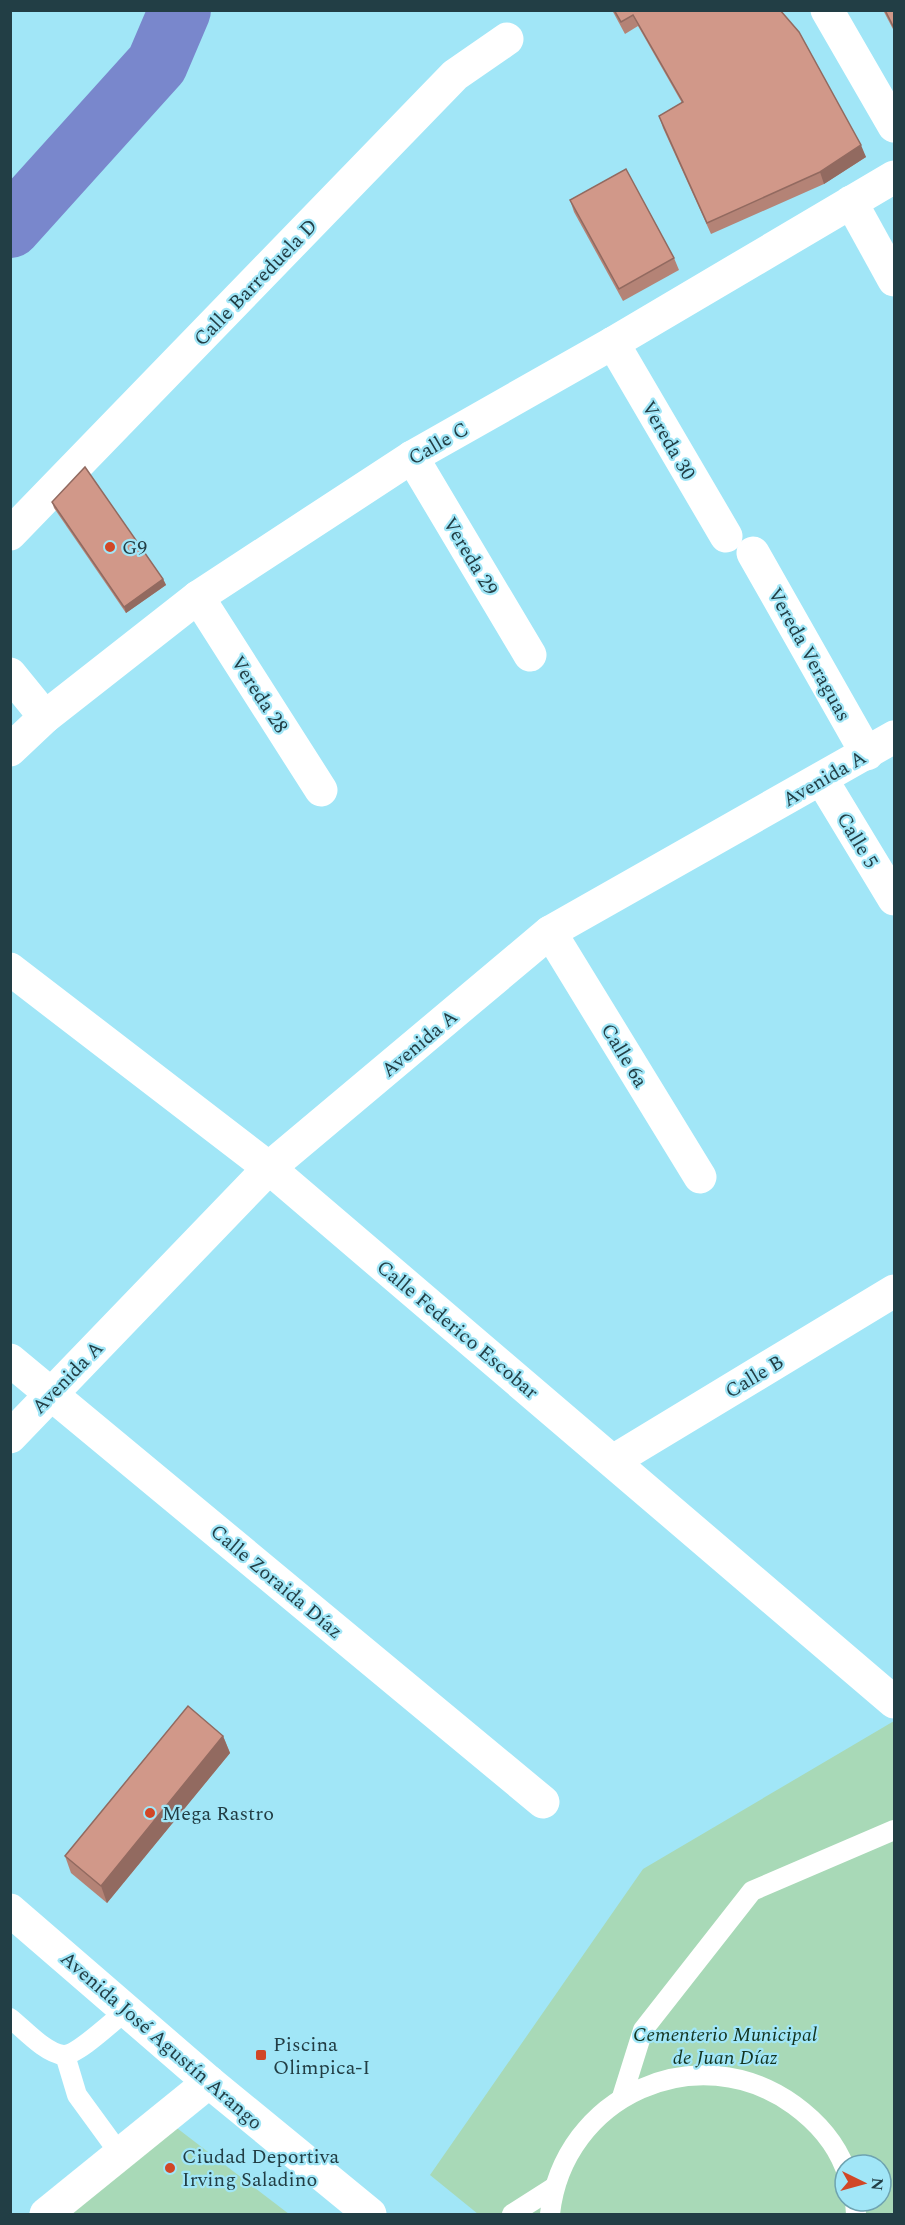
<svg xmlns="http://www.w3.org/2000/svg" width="905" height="2225" font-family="Spectral,serif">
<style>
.green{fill:#a8d9b7;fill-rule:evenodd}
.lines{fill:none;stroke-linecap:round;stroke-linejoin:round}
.river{stroke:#7987cc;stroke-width:62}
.service{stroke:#fff;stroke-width:20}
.minor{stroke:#fff;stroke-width:33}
.tertiary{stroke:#fff;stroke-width:33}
.secondary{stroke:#fff;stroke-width:33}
.wall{fill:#b48376}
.shaded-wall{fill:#926a60}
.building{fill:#d19889;stroke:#926a60;stroke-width:1.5}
.poi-dot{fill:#d14726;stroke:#a1e6f7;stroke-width:2}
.labels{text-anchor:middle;stroke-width:4.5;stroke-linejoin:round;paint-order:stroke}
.street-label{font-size:20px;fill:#223e45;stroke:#a1e6f7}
.poi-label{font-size:20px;fill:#223e45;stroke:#a1e6f7;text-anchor:start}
.park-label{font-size:20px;font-style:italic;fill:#12331f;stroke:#a1e6f7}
</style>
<rect width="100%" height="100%" fill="#a1e6f7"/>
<g class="green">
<path d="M894,1721V2214H478L430,2175L643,1869ZM845,2165H881V2201H845Z"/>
<path d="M169,2122L289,2214H52Z"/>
</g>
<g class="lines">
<path class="river" d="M10,227L157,64L180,10"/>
<g class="service">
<path d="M10,2018C24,2029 45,2053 63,2055C77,2056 115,2019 127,2010"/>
<path d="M65,2055L77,2095L120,2154"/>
<path d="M622,2097L643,2030L752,1891L894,1830"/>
<path d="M855,2201L856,2214"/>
<path d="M512,2214L553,2188"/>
<path d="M550,2214C563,2096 697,2035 794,2105C816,2121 835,2142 845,2168"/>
</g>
<g class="minor">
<path d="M827,10L894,126"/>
<path d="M851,202L894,280"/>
<path d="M613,343L726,536"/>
<path d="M412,457L530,655"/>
<path d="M10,534L455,75L507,39"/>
<path d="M753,553L867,754"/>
<path d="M198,597L321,790"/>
<path d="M10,674L45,717"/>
<path d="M10,750L45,717L198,597L412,457L613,343L894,177"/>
<path d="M822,780L894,899"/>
<path d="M550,932L700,1177"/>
<path d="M10,969L269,1168L894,1702"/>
<path d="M10,1360L543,1802"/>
<path d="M613,1461L894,1291"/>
<path d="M46,2214L209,2082"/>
</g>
<path class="tertiary" d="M10,1437L269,1168L550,932L894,737"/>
<path class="secondary" d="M10,1910L209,2082L370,2214"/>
</g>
<g class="wall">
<path d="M612,10H780L866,157L824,184L711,234L663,128L659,116L682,103L638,26L625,34Z"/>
<path d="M883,10H894V31Z"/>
<path d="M570,200L674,258L679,270L623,301L574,212Z"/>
<path d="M52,502L163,579L166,585L126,613L54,508Z"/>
<path d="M223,1736L230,1753L107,1903L71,1873L65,1856Z"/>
</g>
<g class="shaded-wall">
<path d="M861,145L866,157L824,184L820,172Z"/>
<path d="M163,579L166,585L126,613L124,607Z"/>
<path d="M223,1736L230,1753L107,1903L101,1886Z"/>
</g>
<g class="building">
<path d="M614,10H780L799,32L861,145L820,172L707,223L659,116L683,102L633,15L621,22Z"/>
<path d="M885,10H894V28Z"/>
<path d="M626,169L674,258L619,289L570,200Z"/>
<path d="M85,467L163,579L124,607L52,502Z"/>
<path d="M188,1706L223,1736L101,1886L65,1856Z"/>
</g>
<g class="poi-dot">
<circle cx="110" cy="547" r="6"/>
<circle cx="150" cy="1813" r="6"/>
<rect x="255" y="2049" width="12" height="12" rx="3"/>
<circle cx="170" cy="2168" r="6"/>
</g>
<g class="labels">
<g class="street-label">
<text transform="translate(255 282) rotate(-46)" y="7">Calle Barreduela D</text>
<text transform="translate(669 440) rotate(60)" y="7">Vereda 30</text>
<text transform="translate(438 443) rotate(-30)" y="7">Calle C</text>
<text transform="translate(471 556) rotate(59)" y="7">Vereda 29</text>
<text transform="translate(810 654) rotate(61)" y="7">Vereda Veraguas</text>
<text transform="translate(260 694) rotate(57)" y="7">Vereda 28</text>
<text transform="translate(824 778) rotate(-30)" y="7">Avenida A</text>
<text transform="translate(858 840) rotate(59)" y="7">Calle 5</text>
<text transform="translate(419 1043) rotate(-40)" y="7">Avenida A</text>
<text transform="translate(625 1055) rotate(59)" y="7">Calle 6a</text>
<text transform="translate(458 1329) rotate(40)" y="7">Calle Federico Escobar</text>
<text transform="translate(754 1376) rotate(-31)" y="7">Calle B</text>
<text transform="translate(67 1377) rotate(-46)" y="7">Avenida A</text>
<text transform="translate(277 1581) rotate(40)" y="7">Calle Zoraida Díaz</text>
<text transform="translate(162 2040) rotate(41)" y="7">Avenida José Agustín Arango</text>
</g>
<g class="poi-label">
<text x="122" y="554">G9</text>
<text x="162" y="1820">Mega Rastro</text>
<text x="273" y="2051">Piscina<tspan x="273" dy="23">Olimpica-I</tspan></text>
<text x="182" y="2163">Ciudad Deportiva<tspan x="182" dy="23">Irving Saladino</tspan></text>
</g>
<g class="park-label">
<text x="725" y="2041">Cementerio Municipal<tspan x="725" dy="23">de Juan Díaz</tspan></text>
</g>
</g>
<rect width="905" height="2225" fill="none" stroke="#223e45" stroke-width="24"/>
<g transform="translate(863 2183) rotate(95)"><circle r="28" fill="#a1e6f7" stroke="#6ea3b0" stroke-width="1.5"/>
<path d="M0-4.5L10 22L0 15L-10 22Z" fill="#d14726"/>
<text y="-9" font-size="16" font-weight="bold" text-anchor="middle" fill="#223e45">N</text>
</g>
</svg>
